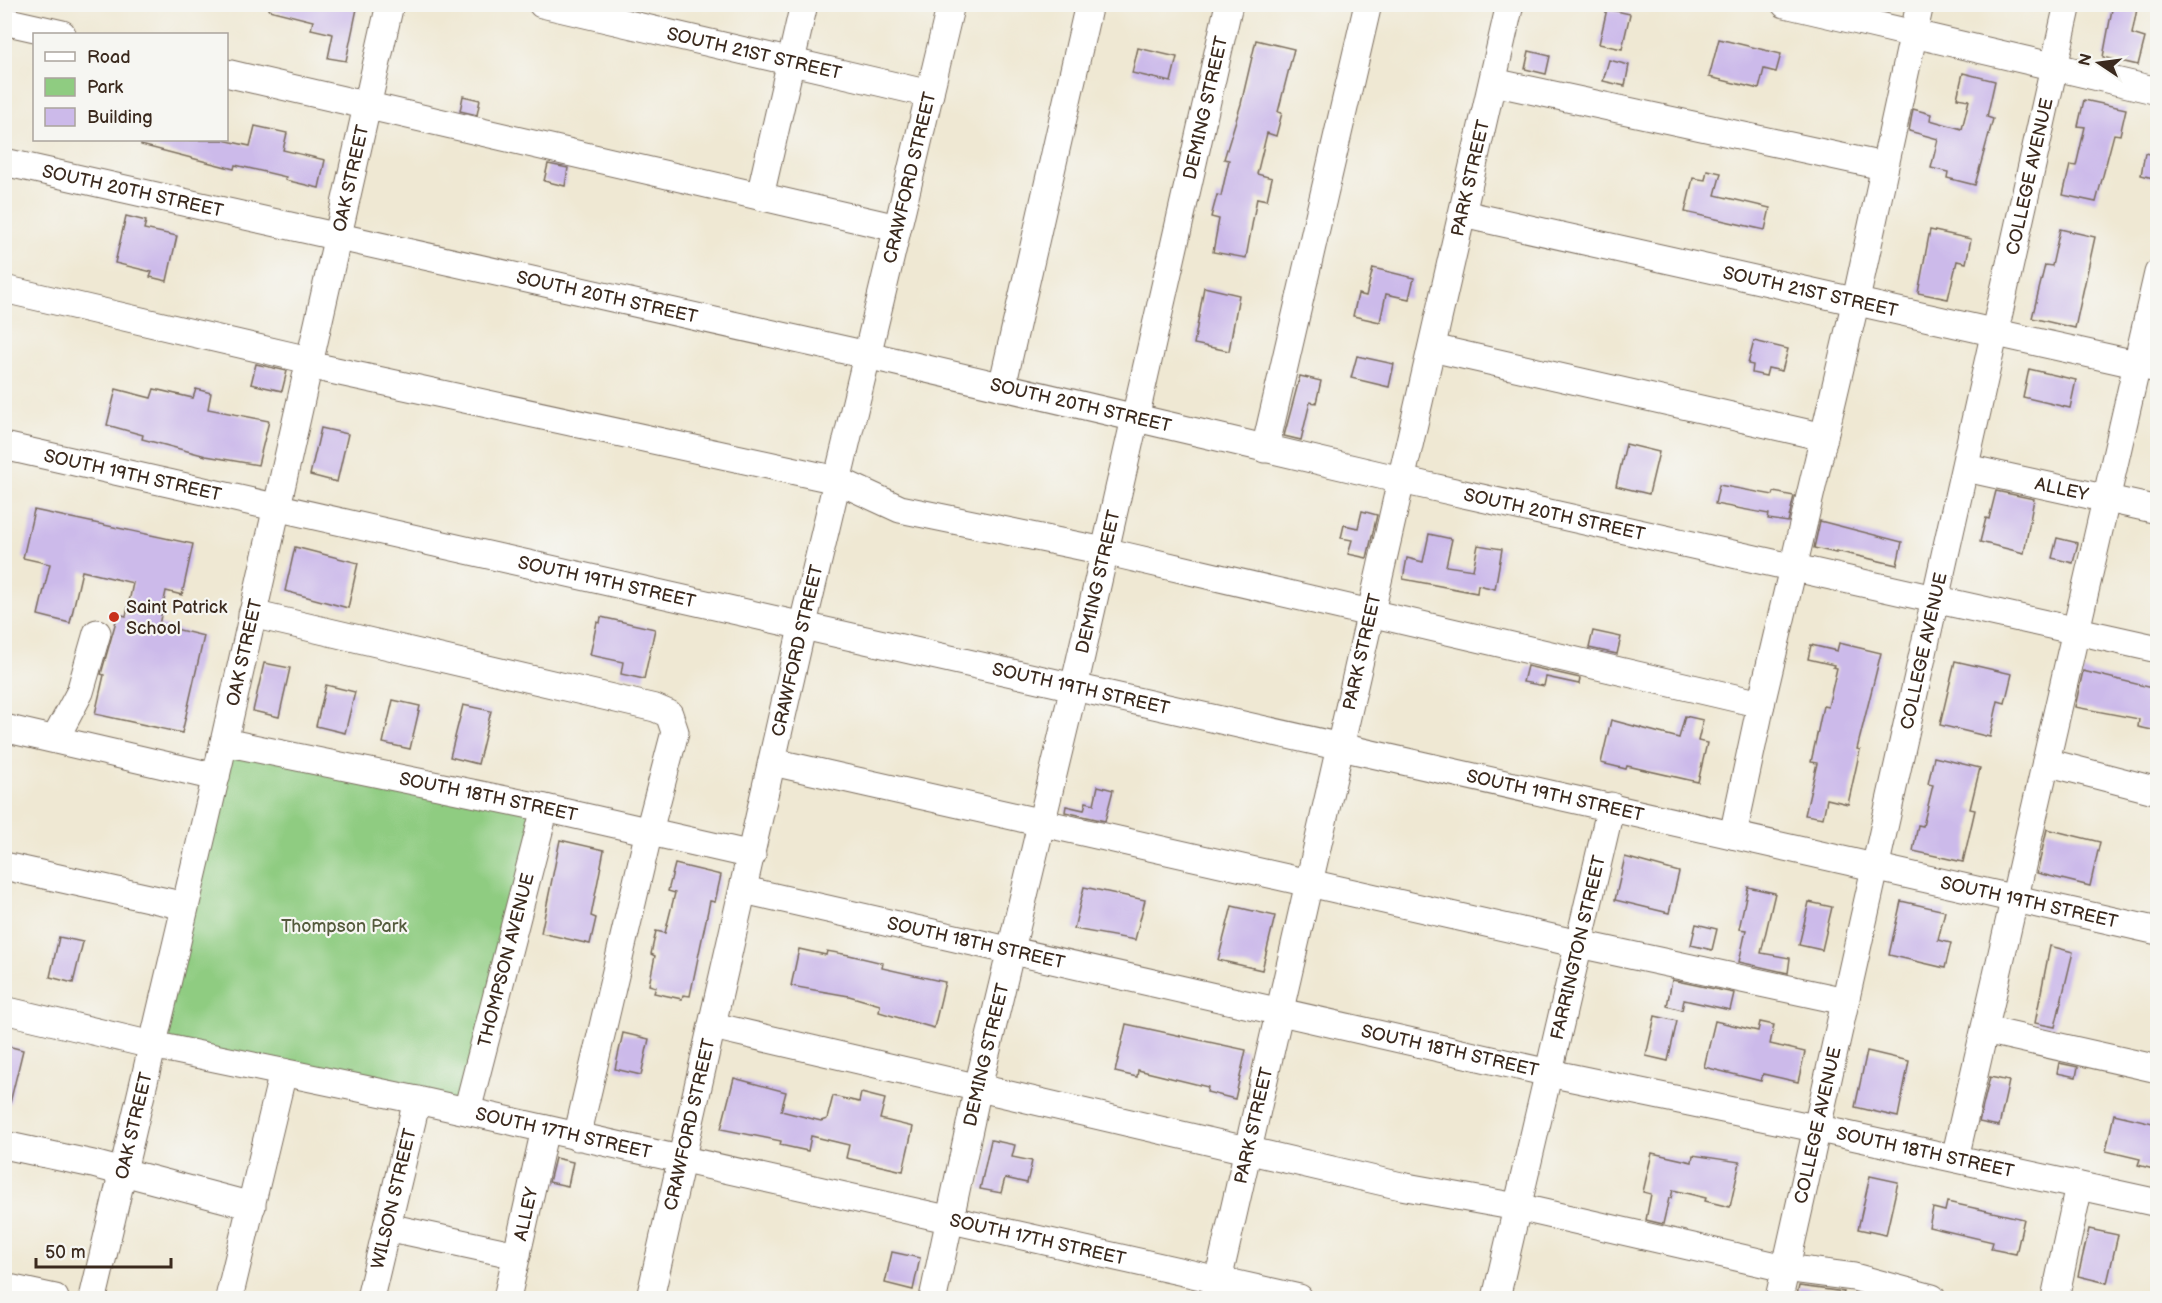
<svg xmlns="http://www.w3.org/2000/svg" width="2162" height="1303" font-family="'Balsamiq Sans',sans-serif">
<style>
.green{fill:#8fcc81;stroke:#657b50;stroke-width:1.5}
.building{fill:#ccbaea}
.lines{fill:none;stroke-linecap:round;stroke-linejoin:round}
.minor-casing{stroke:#7a6c5d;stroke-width:29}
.minor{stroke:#fff;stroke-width:27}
.poi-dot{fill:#c8321e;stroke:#f6f6f2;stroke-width:2}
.labels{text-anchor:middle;stroke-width:4.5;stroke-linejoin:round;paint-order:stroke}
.street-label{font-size:18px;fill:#3b2a1e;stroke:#f6f6f2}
.poi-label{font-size:18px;fill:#3b2a1e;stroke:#f6f6f2;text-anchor:start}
.park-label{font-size:18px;fill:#545b3c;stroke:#f6f6f2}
</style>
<rect width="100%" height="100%" fill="#f6f6f2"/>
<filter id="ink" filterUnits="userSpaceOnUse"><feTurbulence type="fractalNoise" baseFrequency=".0167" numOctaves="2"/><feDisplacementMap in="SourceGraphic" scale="12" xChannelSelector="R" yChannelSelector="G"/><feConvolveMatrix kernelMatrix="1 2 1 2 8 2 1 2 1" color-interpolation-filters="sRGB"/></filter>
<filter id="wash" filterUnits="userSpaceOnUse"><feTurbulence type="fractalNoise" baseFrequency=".008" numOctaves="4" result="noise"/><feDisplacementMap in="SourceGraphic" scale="24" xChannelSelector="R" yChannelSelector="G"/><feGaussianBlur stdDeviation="1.35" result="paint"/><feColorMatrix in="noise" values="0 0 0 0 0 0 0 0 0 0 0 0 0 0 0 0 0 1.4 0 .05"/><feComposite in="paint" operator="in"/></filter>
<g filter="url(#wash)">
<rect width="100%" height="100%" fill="#efe8d3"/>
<path class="green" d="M224,742L545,808L467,1111L152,1045Z"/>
<g id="blocks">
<g class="building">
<path d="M270,4H358L346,61L328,58L333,34L311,29L313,21L269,10Z"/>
<path d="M2113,4H2138L2132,34L2145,38L2138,65L2103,57Z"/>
<path d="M1607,9L1630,14L1622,49L1599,44Z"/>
<path d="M1719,39L1781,54L1776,72L1764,69L1759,89L1709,77Z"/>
<path d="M1256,40L1294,49L1278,112L1282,113L1276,136L1267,133L1257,174L1272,178L1267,200L1257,198L1246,258L1213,252L1219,219L1211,217L1217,195L1221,196L1229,160L1224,159L1241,104Z"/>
<path d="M1138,48L1177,57L1171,82L1132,73Z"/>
<path d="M1529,51L1550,56L1546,74L1525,69Z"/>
<path d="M1609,60L1629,65L1625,86L1603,81Z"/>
<path d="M1963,73L1995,81L1987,117L1993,119L1975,185L1947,178L1948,172L1931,168L1938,139L1909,131L1913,109L1931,114L1930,120L1962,129L1969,100L1957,98Z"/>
<path d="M463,96L480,100L477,115L460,111Z"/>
<path d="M2084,100L2126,109L2120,135L2114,134L2096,202L2063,195L2070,165L2076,166L2085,127L2078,126Z"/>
<path d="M255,126L287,133L283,150L325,160L319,188L285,180L286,177L235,165L234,169L141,145V140H223L250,146Z"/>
<path d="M2145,153L2157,156V179L2141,175Z"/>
<path d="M548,164L568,168L565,186L544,181Z"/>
<path d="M1707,170L1721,173L1715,195L1770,208L1765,230L1685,212L1693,178L1705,180Z"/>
<path d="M126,216L146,221L144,229L177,236L167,281L150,277L152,272L115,263Z"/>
<path d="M2060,229L2095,237L2075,328L2032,318L2045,265L2052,266Z"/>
<path d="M1930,230L1971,239L1966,263L1957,261L1948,299L1918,293Z"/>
<path d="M1373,268L1414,278L1409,299L1386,294L1380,322L1353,316L1358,294L1366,296Z"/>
<path d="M1204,287L1239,295L1229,351L1194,344Z"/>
<path d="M1754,341L1788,349L1782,371L1768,368L1766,376L1752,373L1753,365L1748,364Z"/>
<path d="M1357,356L1394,364L1389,387L1351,378Z"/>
<path d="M256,364L287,371L282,391L251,384Z"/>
<path d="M2029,369L2076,380L2070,408L2023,397Z"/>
<path d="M1300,376L1321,381L1316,403L1310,402L1301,440L1284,436Z"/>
<path d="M116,389L151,398L154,389L193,398L196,389L211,393L208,409L269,421L258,465L206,456L142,439L143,435L107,425Z"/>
<path d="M321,428L348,434L337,482L310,475Z"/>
<path d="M1626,444L1659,452L1649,494L1616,486Z"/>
<path d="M1719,485L1773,495L1774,492L1794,496L1788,522L1768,519L1769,514L1715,504Z"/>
<path d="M1996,491L2034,499L2024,553L1980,542L1986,518L1989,519Z"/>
<path d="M34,510L193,544L182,595L166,591L159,625L204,636L182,733L95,714L104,675L101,674L118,614L126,616L133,583L82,571L70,623L38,615L50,564L23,558Z"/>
<path d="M1362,511L1377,515L1367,558L1348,554L1352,540L1341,538L1344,525L1358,528Z"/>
<path d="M1820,521L1902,542L1897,565L1836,551V553L1814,548Z"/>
<path d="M1429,534L1452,539L1446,566L1473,570L1478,545L1502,549L1495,589L1478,585L1477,593L1403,579L1407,558L1423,562Z"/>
<path d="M2057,538L2078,543L2073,563L2052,558Z"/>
<path d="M295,547L358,563L348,608L285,591Z"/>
<path d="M601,617L655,629L644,679L621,674L623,662L590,655L597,622L600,623Z"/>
<path d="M1593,631L1621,637L1617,654L1589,648Z"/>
<path d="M1839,643L1881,653L1857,749L1860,750L1848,804L1827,799L1823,818L1805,815L1817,763L1811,762L1818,730L1823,706L1828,707L1837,668L1833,667L1834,665L1808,659L1811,645L1837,651Z"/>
<path d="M1955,661L2012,674L2005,703L1998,701L1990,737L1940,725Z"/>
<path d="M264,663L290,668L279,717L253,711Z"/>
<path d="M1527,666L1580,678L1579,684L1546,677L1544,686L1523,682Z"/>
<path d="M2083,671L2157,689V731L2138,727L2139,719L2075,707Z"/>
<path d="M326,685L355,692L345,733L316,726Z"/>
<path d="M393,700L420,706L410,749L383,743Z"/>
<path d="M463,705L491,711L478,764L450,757Z"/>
<path d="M1685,716L1703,720L1698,741L1707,743L1698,782L1627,766L1626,769L1601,763L1611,720L1679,738Z"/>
<path d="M1934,757L1980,768L1970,809L1975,810L1963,862L1913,851L1918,825L1923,826L1933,785L1928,784Z"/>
<path d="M1098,786L1113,790L1105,821L1065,812L1066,806L1084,810L1086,802L1094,804Z"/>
<path d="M2047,829L2100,842L2090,886L2037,873Z"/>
<path d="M560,840L604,850L591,916L596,918L590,944L541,933Z"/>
<path d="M1625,857L1679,872L1669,913L1615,900Z"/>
<path d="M675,864L721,875L715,902L710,901L690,996L683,995L682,999L654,993L656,987L649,985L655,956L651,954L656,931L665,933L675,893L668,891Z"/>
<path d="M1084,887L1145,900L1135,940L1074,929Z"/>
<path d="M1748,887L1775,893L1761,953L1790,958L1788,973L1739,962L1746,930L1739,929Z"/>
<path d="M1901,901L1945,911L1938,940L1951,943L1945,968L1889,955Z"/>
<path d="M1809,902L1832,907L1822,950L1799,945Z"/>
<path d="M1232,906L1275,916L1262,970L1218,960Z"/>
<path d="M1696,924L1717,929L1712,950L1691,945Z"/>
<path d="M59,937L83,942L73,983L50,977Z"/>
<path d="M2050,946L2073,952L2055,1027L2035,1023Z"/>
<path d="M799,949L826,955L827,951L849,955L883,963L882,968L945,982L934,1028L879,1012L880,1005L849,996L791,986Z"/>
<path d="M1672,980L1734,993L1730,1010L1684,1000L1682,1010L1667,1006Z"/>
<path d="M1655,1016L1677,1021L1668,1061L1646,1056Z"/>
<path d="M1715,1021L1758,1031L1760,1022L1774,1025L1770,1044L1805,1052L1798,1082L1763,1074L1761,1081L1704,1067Z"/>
<path d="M1126,1024L1246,1050L1235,1099L1207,1092L1208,1087L1138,1070L1137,1077L1115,1072Z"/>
<path d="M623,1033L649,1039L641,1075L615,1069Z"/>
<path d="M4,1045L23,1050L10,1103L4,1102Z"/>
<path d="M1867,1051L1909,1061L1898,1117L1855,1107Z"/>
<path d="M2059,1063L2078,1067L2076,1077L2057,1073Z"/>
<path d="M1990,1077L2009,1081L1999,1126L1979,1122Z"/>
<path d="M734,1078L786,1092L781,1111L821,1121L827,1119L833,1096L859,1102L861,1093L885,1099L880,1119L913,1127L903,1171L846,1158L849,1145L811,1136L808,1151L780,1145L781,1141L721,1129Z"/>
<path d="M2114,1114L2157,1124V1170L2138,1165L2140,1159L2106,1151Z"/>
<path d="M991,1140L1015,1145L1012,1157L1032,1161L1027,1183L1005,1178L1001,1193L980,1189Z"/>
<path d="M1652,1153L1692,1162L1693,1155L1740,1162L1730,1207L1705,1201L1706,1198L1673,1190L1671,1198H1669L1663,1224L1646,1220L1651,1194L1643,1192Z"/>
<path d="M555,1158L573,1162L568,1186L549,1182Z"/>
<path d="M1870,1176L1898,1182L1886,1235L1858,1229Z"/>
<path d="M1947,1202L2024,1219L2016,1254L1991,1249L1993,1242L1929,1227L1933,1208L1945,1211Z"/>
<path d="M2089,1229L2118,1235L2107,1283L2078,1276Z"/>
<path d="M892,1252L920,1258L913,1290L885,1283Z"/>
<path d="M1799,1286L1844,1292L1842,1299H1796Z"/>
</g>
</g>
</g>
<g filter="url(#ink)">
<use href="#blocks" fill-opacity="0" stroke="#7a6c5d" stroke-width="1.5"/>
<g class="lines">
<g class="minor-casing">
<g id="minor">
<path id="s1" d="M542,4L930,94"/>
<path d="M1785,4L2158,91"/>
<path d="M4,21L62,34"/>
<path d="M226,73L897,228"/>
<path d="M1493,82L1883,166"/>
<path id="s2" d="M4,162L867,355L1401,480L2158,649"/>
<path d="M760,196L804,4"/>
<path id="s3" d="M1463,214L2158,369"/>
<path d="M4,289L309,360"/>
<path d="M1432,348L1824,437"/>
<path d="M308,365L837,480L900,509L1104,551L1761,704"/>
<path d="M1002,387L1089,4"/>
<path id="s4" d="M4,446L2158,931"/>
<path d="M1265,449L1368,4"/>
<path id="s5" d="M1966,468L2158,510"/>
<path d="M252,614L655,708L669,714L675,732L649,831L577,1137"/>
<path d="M4,728L216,777"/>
<path d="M55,739L80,692L97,633"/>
<path id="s6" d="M224,742L545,808L752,855"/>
<path d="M773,762L1579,944L1845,1001"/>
<path d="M2046,762L2158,791"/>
<path d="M1733,835L1761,704L1856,300L1920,4"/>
<path d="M4,866L185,906"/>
<path id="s7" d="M744,890L1549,1073L1815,1128L2158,1203"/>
<path id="s8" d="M4,1010L152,1045L417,1100L1299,1298"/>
<path d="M713,1026L1401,1186L1517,1207L1785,1268L1854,1277L1932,1298"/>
<path d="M1985,1030L2158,1069"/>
<path id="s9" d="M467,1111L545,808"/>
<path d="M4,1145L93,1164L252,1206"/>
<path d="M1955,1158L2158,273"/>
<path d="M387,1227L517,1255"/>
<path d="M4,1287L55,1298"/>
<path id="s10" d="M93,1298L224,742L390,4"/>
<path d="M229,1298L283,1072"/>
<path id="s11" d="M370,1298L417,1100"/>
<path id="s12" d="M507,1298L545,1129"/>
<path id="s13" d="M650,1298L802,628L951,4"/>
<path id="s14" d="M933,1298L978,1087L1074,687L1229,4"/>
<path id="s15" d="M1214,1298L1510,4"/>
<path id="s16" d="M1496,1298L1611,806"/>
<path id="s17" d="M1779,1298L2068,4"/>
<path d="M2055,1298L2079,1186"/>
</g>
</g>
<use href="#minor" class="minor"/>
</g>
</g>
<circle class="poi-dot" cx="114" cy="617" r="6"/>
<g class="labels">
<g class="street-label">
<text dy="6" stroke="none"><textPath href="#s1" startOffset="218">SOUTH 21ST STREET</textPath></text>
<text dy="6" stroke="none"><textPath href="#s14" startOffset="1221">DEMING STREET</textPath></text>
<text dy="6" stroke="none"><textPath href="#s17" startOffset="1149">COLLEGE AVENUE</textPath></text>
<text dy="6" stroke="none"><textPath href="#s10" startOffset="1149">OAK STREET</textPath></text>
<text dy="6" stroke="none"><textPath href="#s13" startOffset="1150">CRAWFORD STREET</textPath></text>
<text dy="6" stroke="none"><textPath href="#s15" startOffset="1149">PARK STREET</textPath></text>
<text dy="6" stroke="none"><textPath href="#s2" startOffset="132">SOUTH 20TH STREET</textPath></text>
<text dy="6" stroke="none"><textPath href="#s3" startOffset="356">SOUTH 21ST STREET</textPath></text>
<text dy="6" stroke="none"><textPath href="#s2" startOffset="618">SOUTH 20TH STREET</textPath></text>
<text dy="6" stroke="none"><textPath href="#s2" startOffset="1104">SOUTH 20TH STREET</textPath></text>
<text dy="6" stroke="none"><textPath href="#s4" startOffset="132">SOUTH 19TH STREET</textPath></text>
<text dy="6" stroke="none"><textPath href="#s5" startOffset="98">ALLEY</textPath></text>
<text dy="6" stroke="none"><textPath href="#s2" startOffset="1590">SOUTH 20TH STREET</textPath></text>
<text dy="6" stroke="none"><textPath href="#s14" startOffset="735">DEMING STREET</textPath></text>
<text dy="6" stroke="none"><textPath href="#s4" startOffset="618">SOUTH 19TH STREET</textPath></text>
<text dy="6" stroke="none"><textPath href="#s13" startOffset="664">CRAWFORD STREET</textPath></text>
<text dy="6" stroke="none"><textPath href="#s10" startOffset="663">OAK STREET</textPath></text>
<text dy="6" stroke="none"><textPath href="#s15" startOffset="663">PARK STREET</textPath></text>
<text dy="6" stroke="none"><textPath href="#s17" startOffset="663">COLLEGE AVENUE</textPath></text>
<text dy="6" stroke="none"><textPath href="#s4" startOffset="1104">SOUTH 19TH STREET</textPath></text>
<text dy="6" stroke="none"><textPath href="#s4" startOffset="1590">SOUTH 19TH STREET</textPath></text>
<text dy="6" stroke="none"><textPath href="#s6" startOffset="270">SOUTH 18TH STREET</textPath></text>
<text dy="6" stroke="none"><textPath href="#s4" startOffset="2076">SOUTH 19TH STREET</textPath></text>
<text dy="6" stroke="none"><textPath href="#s7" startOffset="238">SOUTH 18TH STREET</textPath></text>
<text dy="6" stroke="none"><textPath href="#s16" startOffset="360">FARRINGTON STREET</textPath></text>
<text dy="6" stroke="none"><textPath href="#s9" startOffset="156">THOMPSON AVENUE</textPath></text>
<text dy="6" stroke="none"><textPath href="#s7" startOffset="724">SOUTH 18TH STREET</textPath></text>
<text dy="6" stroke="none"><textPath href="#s14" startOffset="249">DEMING STREET</textPath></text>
<text dy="6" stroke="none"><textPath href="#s10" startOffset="177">OAK STREET</textPath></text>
<text dy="6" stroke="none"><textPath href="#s13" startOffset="178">CRAWFORD STREET</textPath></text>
<text dy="6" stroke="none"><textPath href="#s15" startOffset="177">PARK STREET</textPath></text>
<text dy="6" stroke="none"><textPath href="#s17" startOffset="177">COLLEGE AVENUE</textPath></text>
<text dy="6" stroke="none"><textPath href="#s8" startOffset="573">SOUTH 17TH STREET</textPath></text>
<text dy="6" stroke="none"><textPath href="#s7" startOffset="1210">SOUTH 18TH STREET</textPath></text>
<text dy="6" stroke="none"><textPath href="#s11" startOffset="102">WILSON STREET</textPath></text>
<text dy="6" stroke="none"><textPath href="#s12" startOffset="86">ALLEY</textPath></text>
<text dy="6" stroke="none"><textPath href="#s8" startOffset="1059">SOUTH 17TH STREET</textPath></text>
</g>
<g class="poi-label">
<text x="126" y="613">Saint Patrick<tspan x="126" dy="21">School</tspan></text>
</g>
<g class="park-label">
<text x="344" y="932">Thompson Park</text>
</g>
</g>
<rect width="2162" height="1303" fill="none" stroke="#f6f6f2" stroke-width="24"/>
<rect x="33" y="33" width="195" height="108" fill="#f6f6f2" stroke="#aba49d" stroke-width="1.5"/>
<rect x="45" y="52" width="30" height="9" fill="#ffffff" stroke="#aba49d" stroke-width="1.5"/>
<text x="87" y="63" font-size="18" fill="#3b2a1e">Road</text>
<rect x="45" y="78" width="30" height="18" fill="#8fcc81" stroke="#aba49d" stroke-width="1.5"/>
<text x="87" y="93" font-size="18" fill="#3b2a1e">Park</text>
<rect x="45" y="108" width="30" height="18" fill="#ccbaea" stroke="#aba49d" stroke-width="1.5"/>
<text x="87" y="123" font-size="18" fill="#3b2a1e">Building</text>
<g transform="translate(2099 63) rotate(283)" stroke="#f6f6f2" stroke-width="4.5" paint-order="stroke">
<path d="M0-4.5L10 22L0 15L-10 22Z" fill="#3b2a1e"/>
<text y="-9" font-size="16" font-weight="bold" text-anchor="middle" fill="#3b2a1e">N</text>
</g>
<path d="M36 1258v9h135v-9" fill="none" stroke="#3b2a1e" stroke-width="3"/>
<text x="45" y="1258" font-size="18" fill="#3b2a1e" stroke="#f6f6f2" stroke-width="4.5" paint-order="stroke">50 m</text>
</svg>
